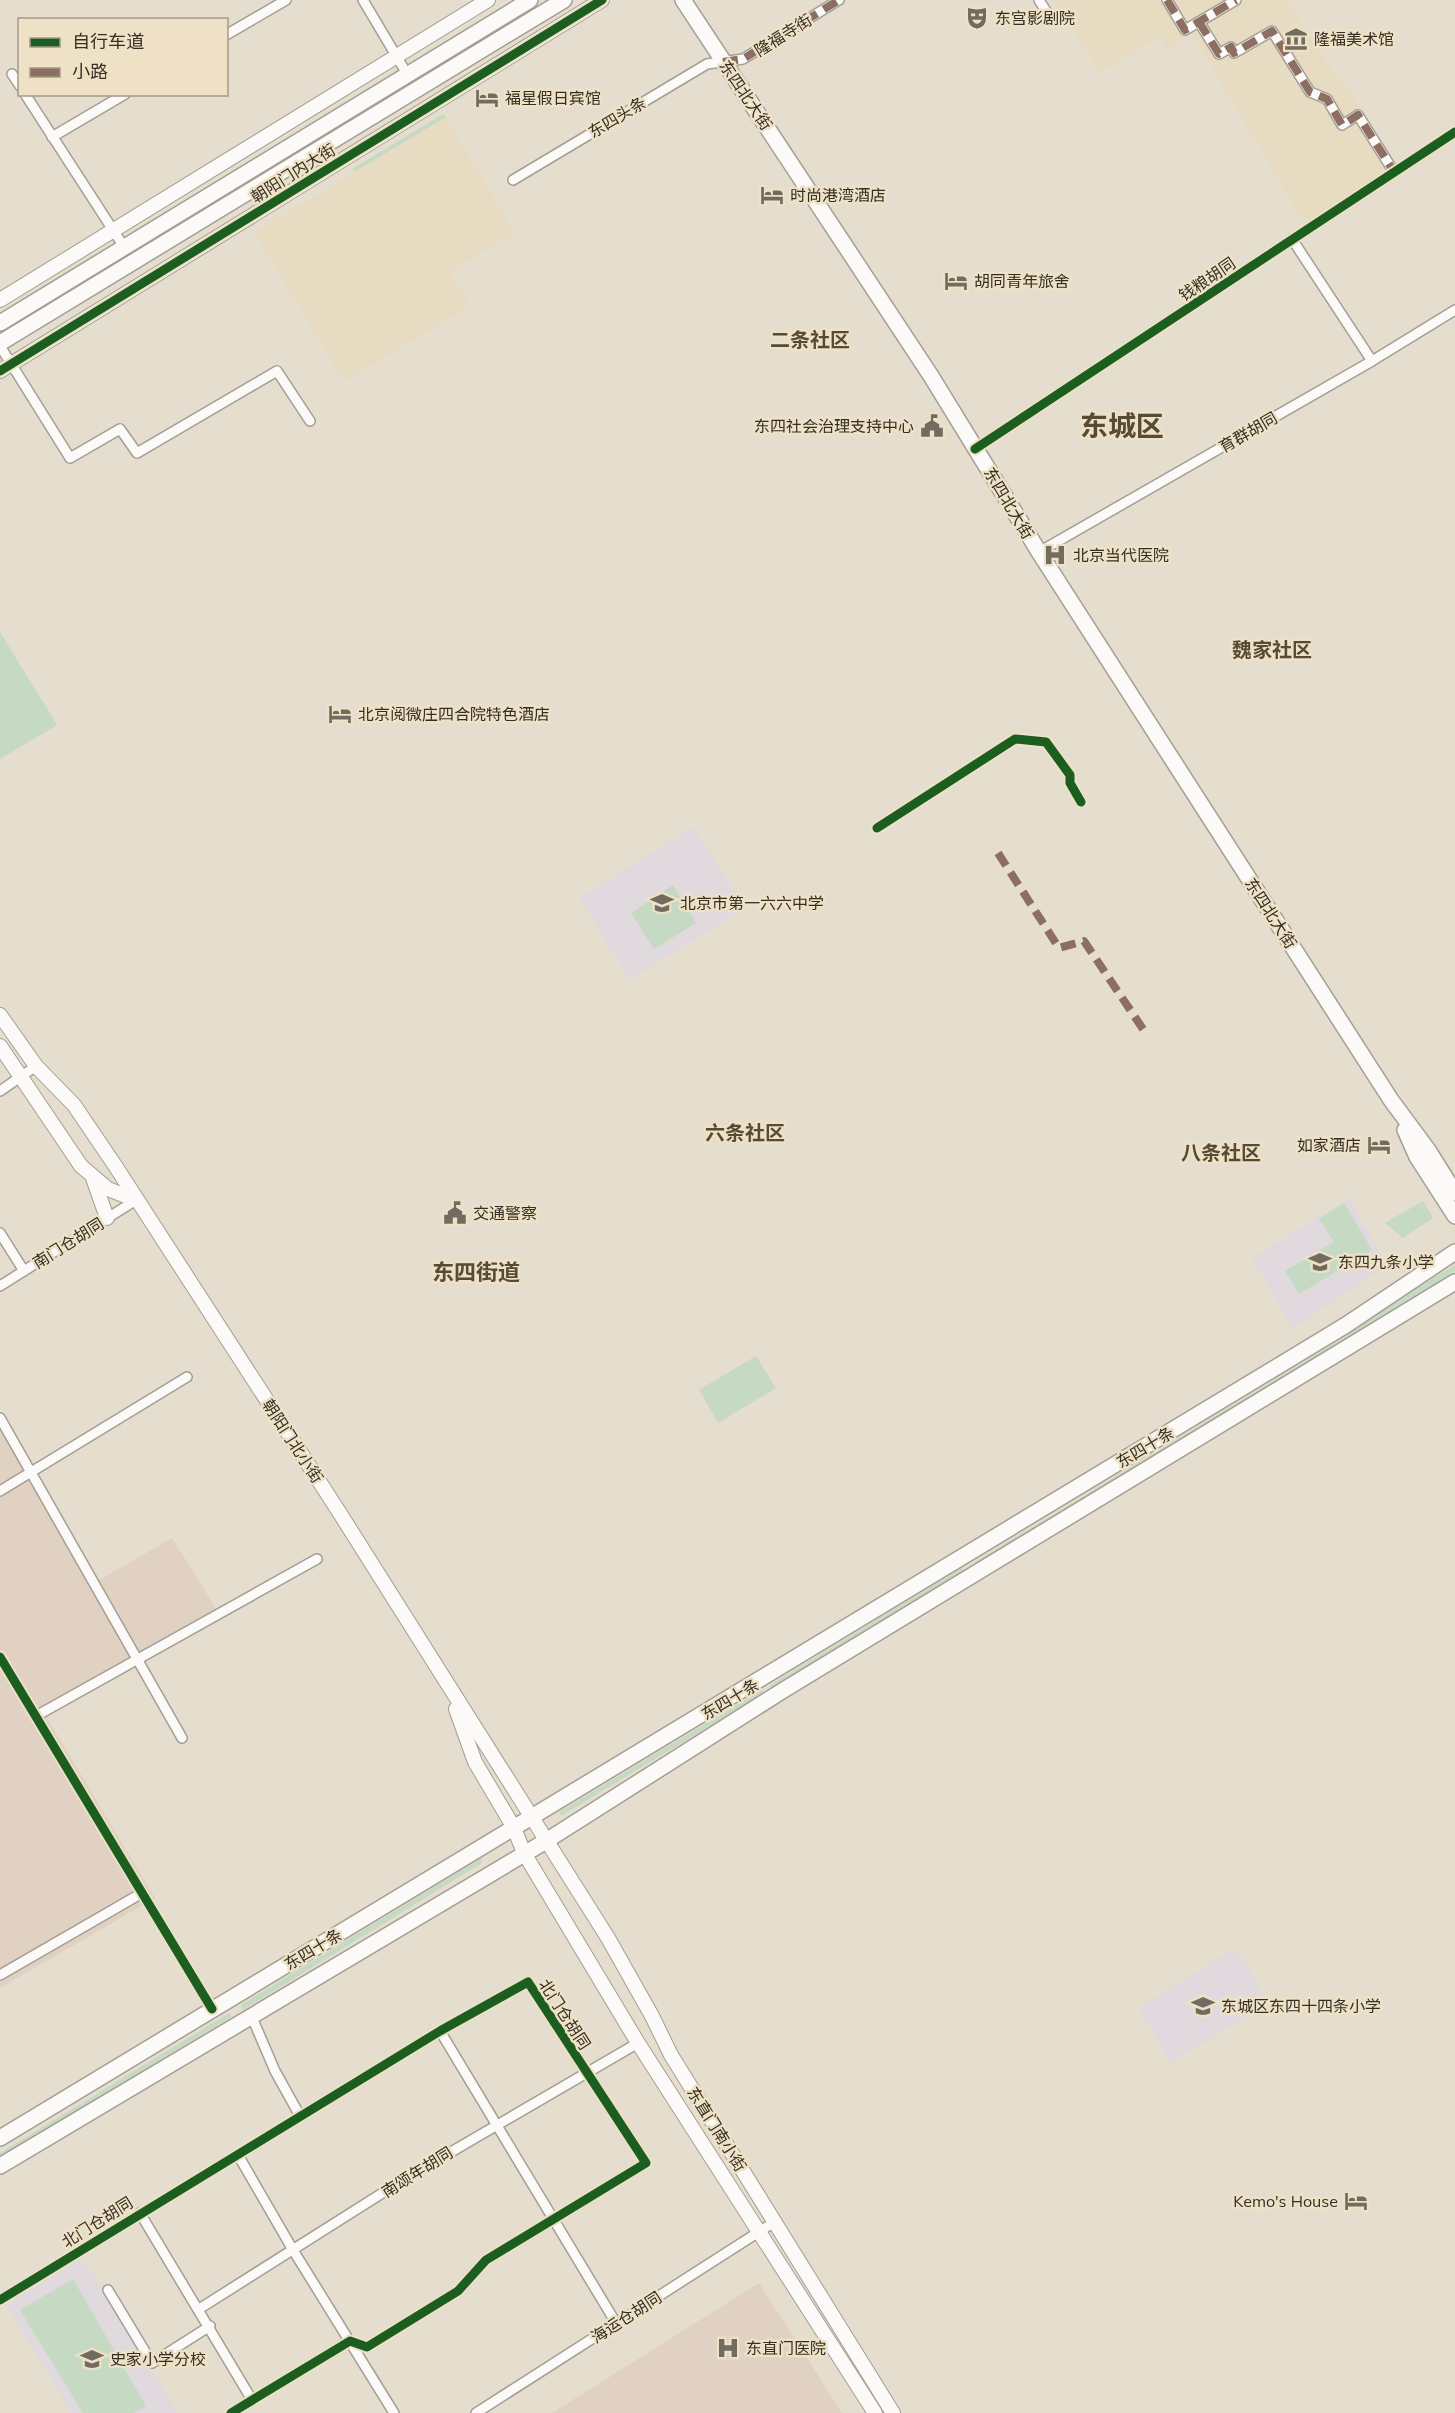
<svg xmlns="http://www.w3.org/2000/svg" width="1455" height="2413" font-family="Mulish,'Noto Sans SC',sans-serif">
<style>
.built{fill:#e7dbc2}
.education{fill:#e0d9de}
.medical{fill:#e0d1c3}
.green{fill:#c5d9c3}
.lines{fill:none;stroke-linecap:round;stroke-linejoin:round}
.street-casing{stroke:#a49e93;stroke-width:12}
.secondary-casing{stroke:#a49e93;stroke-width:16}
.primary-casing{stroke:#a49e93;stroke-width:18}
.street{stroke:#fbfaf8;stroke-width:9}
.secondary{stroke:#fbfaf8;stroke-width:14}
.primary{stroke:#fbfaf8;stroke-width:15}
.quiet{stroke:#8d6e63;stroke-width:8;stroke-dasharray:15 8;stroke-linecap:butt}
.cycleway-casing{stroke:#eee1c6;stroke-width:13}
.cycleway{stroke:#1b5e20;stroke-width:9}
.labels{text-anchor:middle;stroke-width:5;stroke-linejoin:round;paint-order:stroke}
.poi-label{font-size:16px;fill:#342f25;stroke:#eee1c6;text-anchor:start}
.street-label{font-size:16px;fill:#342f25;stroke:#eee1c6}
.quarter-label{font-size:20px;font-weight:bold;fill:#564b34;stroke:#eee1c6}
.district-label{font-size:22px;font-weight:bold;fill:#564b34;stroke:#eee1c6}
.town-label{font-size:28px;font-weight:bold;fill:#564b34;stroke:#eee1c6}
</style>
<rect width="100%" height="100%" fill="#e5decf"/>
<g class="built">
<path d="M1054,0H1288L1332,70L1344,85L1347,84L1395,165L1304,223L1192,34L1166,49L1159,37L1100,73Z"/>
<path d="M446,117L515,233L450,272L470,306L344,382L254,232Z"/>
</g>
<g class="education">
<path d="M694,826L745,908L630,980L579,898Z"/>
<path d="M1349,1198L1387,1265L1293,1329L1252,1258Z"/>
<path d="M1228,1952L1241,1956L1269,2003L1171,2063L1138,2008Z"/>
<path d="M83,2258L178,2413H72L6,2305Z"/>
</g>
<g class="medical">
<path d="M0,1431L89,1586L172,1538L217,1610L41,1708L155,1898L0,1988Z"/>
<path d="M759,2283L842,2413H552Z"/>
</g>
<g class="green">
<path d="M443,114L446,117L354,172L352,169Z"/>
<path d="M0,632L57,725L0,759Z"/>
<path d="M673,885L696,923L654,949L631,913Z"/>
<path d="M1423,1201L1433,1218L1403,1238L1385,1223Z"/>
<path d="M1344,1203L1372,1250L1299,1294L1285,1271L1334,1242L1319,1219Z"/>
<path d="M1455,1265V1271L1338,1347L978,1565L975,1562L1348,1335L1388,1306Z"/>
<path d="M756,1356L776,1388L718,1423L699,1390Z"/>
<path d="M962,1568L965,1572L772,1689L770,1685Z"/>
<path d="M761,1690L764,1693L561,1816L559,1812Z"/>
<path d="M481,1858L482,1863L243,2010L241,2005Z"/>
<path d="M229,2013L231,2017L0,2157V2153Z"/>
<path d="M73,2279L146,2406L134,2413H83L20,2310Z"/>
</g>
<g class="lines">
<g class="street-casing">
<g id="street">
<path d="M363,0L407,74"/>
<path d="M1039,0L1046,11"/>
<path d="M1167,0L1185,30L1236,0"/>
<path d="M1199,22L1219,54L1231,47L1234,53L1272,31L1310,92L1327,99L1342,125L1358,115L1394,172"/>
<path d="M226,35L286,0"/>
<path d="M12,74L20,86"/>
<path d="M25,94L124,247"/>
<path d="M52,137L125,94"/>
<path d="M513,180L707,64L743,59L839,0"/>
<path d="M1292,239L1372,361"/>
<path d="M0,346L70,458L120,429L137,453L277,371L310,421"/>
<path d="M975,449L1455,132"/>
<path d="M1039,552L1372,361L1455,310"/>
<path d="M0,1091L36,1066"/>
<path d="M0,1233L24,1271"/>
<path d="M0,1286L136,1200"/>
<path d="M0,1418L182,1738"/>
<path d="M0,1491L187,1377"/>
<path d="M0,1657L212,2009"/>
<path d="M36,1716L317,1559"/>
<path d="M0,1975L142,1893"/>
<path d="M251,2015L275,2071L300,2116"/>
<path d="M440,2031L616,2323"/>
<path d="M238,2155L293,2250L394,2413"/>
<path d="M140,2213L252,2400"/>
<path d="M108,2290L152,2363L210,2326"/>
<path d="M0,2300L440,2031L528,1982L646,2163L486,2260L458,2291L367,2347L350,2341L231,2413"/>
<path d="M199,2309L403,2180L638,2043"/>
<path d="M476,2413L776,2221"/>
</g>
</g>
<g class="secondary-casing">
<g id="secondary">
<path d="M0,300L488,0"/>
<path d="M0,371L602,0"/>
<path d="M0,1015L36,1066L74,1105L116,1167L341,1515L608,1938L652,2016L671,2055L893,2413"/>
<path d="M0,1046L81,1166L108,1189L136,1200"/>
<path d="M93,1178L107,1218"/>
<path d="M456,1709L475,1762L514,1828L524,1853L638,2043L875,2413"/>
</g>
</g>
<g class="primary-casing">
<g id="primary">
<path d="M683,0L931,376L1039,552L1391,1100L1428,1150L1455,1193"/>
<path d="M0,323L530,0"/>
<path d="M0,343L564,0"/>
<path d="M1405,1130L1417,1157L1455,1216"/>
<path d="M0,2138L1346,1325L1455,1252"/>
<path d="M0,2166L546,1841L782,1691L1455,1282"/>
</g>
</g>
<use href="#street" class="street"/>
<use href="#secondary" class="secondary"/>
<use href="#primary" class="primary"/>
<g class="quiet">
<path d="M1167,0L1185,30L1236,0"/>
<path d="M1199,22L1219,54L1231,47L1234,53L1272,31L1310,92L1327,99L1342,125L1358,115L1394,172"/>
<path d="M723,62L743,59L839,0"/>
<path d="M998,853L1059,948L1084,941L1147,1035"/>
</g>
<g class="cycleway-casing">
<g id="cycleway">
<path d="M0,371L602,0"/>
<path d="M975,449L1455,132"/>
<path d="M877,828L1015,739L1046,742L1070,775V783L1081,802"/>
<path d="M0,1657L212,2009"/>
<path d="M0,2300L440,2031L528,1982L646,2163L486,2260L458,2291L367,2347L350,2341L231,2413"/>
</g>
</g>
<use href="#cycleway" class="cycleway"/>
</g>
<defs>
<g id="theatre-bare" transform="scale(1.8)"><path d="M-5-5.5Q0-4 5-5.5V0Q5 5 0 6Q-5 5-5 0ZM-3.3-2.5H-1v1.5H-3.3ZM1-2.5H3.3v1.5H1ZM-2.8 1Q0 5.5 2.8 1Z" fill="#726c60" stroke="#eee1c6" stroke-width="2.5" paint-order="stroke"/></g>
<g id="museum-bare" transform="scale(1.8)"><path d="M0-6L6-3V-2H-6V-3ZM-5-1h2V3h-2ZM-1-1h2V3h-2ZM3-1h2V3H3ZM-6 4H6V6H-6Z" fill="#726c60" stroke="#eee1c6" stroke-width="2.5" paint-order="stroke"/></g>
<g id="hotel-bare" transform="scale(1.8)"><path d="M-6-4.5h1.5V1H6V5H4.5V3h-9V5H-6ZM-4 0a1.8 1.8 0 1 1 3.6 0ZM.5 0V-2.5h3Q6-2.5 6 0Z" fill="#726c60" stroke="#eee1c6" stroke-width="2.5" paint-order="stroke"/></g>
<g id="civic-bare" transform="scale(1.8)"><path d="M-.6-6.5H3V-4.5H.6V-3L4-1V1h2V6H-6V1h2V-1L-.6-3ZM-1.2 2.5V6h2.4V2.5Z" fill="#726c60" stroke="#eee1c6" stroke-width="2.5" paint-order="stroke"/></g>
<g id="hospital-bare" transform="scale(1.8)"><path d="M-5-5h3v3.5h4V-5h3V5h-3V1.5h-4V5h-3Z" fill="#726c60" stroke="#eee1c6" stroke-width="2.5" paint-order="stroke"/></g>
<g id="school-bare" transform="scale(1.8)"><path d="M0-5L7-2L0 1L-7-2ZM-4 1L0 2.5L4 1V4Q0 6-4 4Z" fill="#726c60" stroke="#eee1c6" stroke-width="2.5" paint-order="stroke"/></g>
</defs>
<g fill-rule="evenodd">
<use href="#theatre-bare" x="977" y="18"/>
<use href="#museum-bare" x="1296" y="39"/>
<use href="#hotel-bare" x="487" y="98"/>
<use href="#hotel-bare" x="772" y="195"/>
<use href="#hotel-bare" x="956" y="281"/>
<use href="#civic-bare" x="932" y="426"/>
<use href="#hospital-bare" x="1055" y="555"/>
<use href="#hotel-bare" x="340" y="714"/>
<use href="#school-bare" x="662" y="903"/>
<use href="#hotel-bare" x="1379" y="1145"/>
<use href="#civic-bare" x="455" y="1213"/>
<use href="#school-bare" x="1320" y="1262"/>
<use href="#school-bare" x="1203" y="2006"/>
<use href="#hotel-bare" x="1356" y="2201"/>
<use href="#hospital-bare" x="728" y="2348"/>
<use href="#school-bare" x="92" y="2359"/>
</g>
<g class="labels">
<g class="poi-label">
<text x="995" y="24">东宫影剧院</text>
<text x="1314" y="45">隆福美术馆</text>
<text x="505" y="104">福星假日宾馆</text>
<text x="790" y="201">时尚港湾酒店</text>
<text x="974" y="287">胡同青年旅舍</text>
<text x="914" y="432" text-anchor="end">东四社会治理支持中心</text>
<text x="1073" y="561">北京当代医院</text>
<text x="358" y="720">北京阅微庄四合院特色酒店</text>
<text x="680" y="909">北京市第一六六中学</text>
<text x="1361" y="1151" text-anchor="end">如家酒店</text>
<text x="473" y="1219">交通警察</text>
<text x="1338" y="1268">东四九条小学</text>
<text x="1221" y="2012">东城区东四十四条小学</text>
<text x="1338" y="2207" text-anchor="end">Kemo's House</text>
<text x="746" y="2354">东直门医院</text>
<text x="110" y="2365">史家小学分校</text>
</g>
<g class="street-label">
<text transform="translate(783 35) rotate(-32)" y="6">隆福寺街</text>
<text transform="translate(746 95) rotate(56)" y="6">东四北大街</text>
<text transform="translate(617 117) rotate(-31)" y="6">东四头条</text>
<text transform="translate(293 173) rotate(-32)" y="6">朝阳门内大街</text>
<text transform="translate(1207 279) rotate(-34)" y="6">钱粮胡同</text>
<text transform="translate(1248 432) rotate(-30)" y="6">育群胡同</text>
<text transform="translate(1009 503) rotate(59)" y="6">东四北大街</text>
<text transform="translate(1271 913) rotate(57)" y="6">东四北大街</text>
<text transform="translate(68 1243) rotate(-32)" y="6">南门仓胡同</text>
<text transform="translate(293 1441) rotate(57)" y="6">朝阳门北小街</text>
<text transform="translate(1145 1447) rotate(-31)" y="6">东四十条</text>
<text transform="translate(730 1699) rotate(-31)" y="6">东四十条</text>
<text transform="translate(313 1949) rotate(-31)" y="6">东四十条</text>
<text transform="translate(565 2014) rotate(57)" y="6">北门仓胡同</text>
<text transform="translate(717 2129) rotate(58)" y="6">东直门南小街</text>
<text transform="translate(417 2172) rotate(-32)" y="6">南颂年胡同</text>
<text transform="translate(97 2222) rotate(-32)" y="6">北门仓胡同</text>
<text transform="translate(626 2317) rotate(-33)" y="6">海运仓胡同</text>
</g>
<g class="quarter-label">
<text x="810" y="347">二条社区</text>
<text x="1272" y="657">魏家社区</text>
<text x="745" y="1140">六条社区</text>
<text x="1221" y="1160">八条社区</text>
</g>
<g class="district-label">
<text x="476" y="1280">东四街道</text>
</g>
<g class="town-label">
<text x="1122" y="436">东城区</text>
</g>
</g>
<rect x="18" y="18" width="210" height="78" fill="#eee1c6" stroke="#a49a86" stroke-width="1.5"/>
<rect x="30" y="38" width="30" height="9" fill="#1b5e20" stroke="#a49a86" stroke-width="1.5"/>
<text x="72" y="48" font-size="18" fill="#342f25">自行车道</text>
<rect x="30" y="68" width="30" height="9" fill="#8d6e63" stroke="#a49a86" stroke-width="1.5"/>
<text x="72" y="78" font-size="18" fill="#342f25">小路</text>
</svg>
